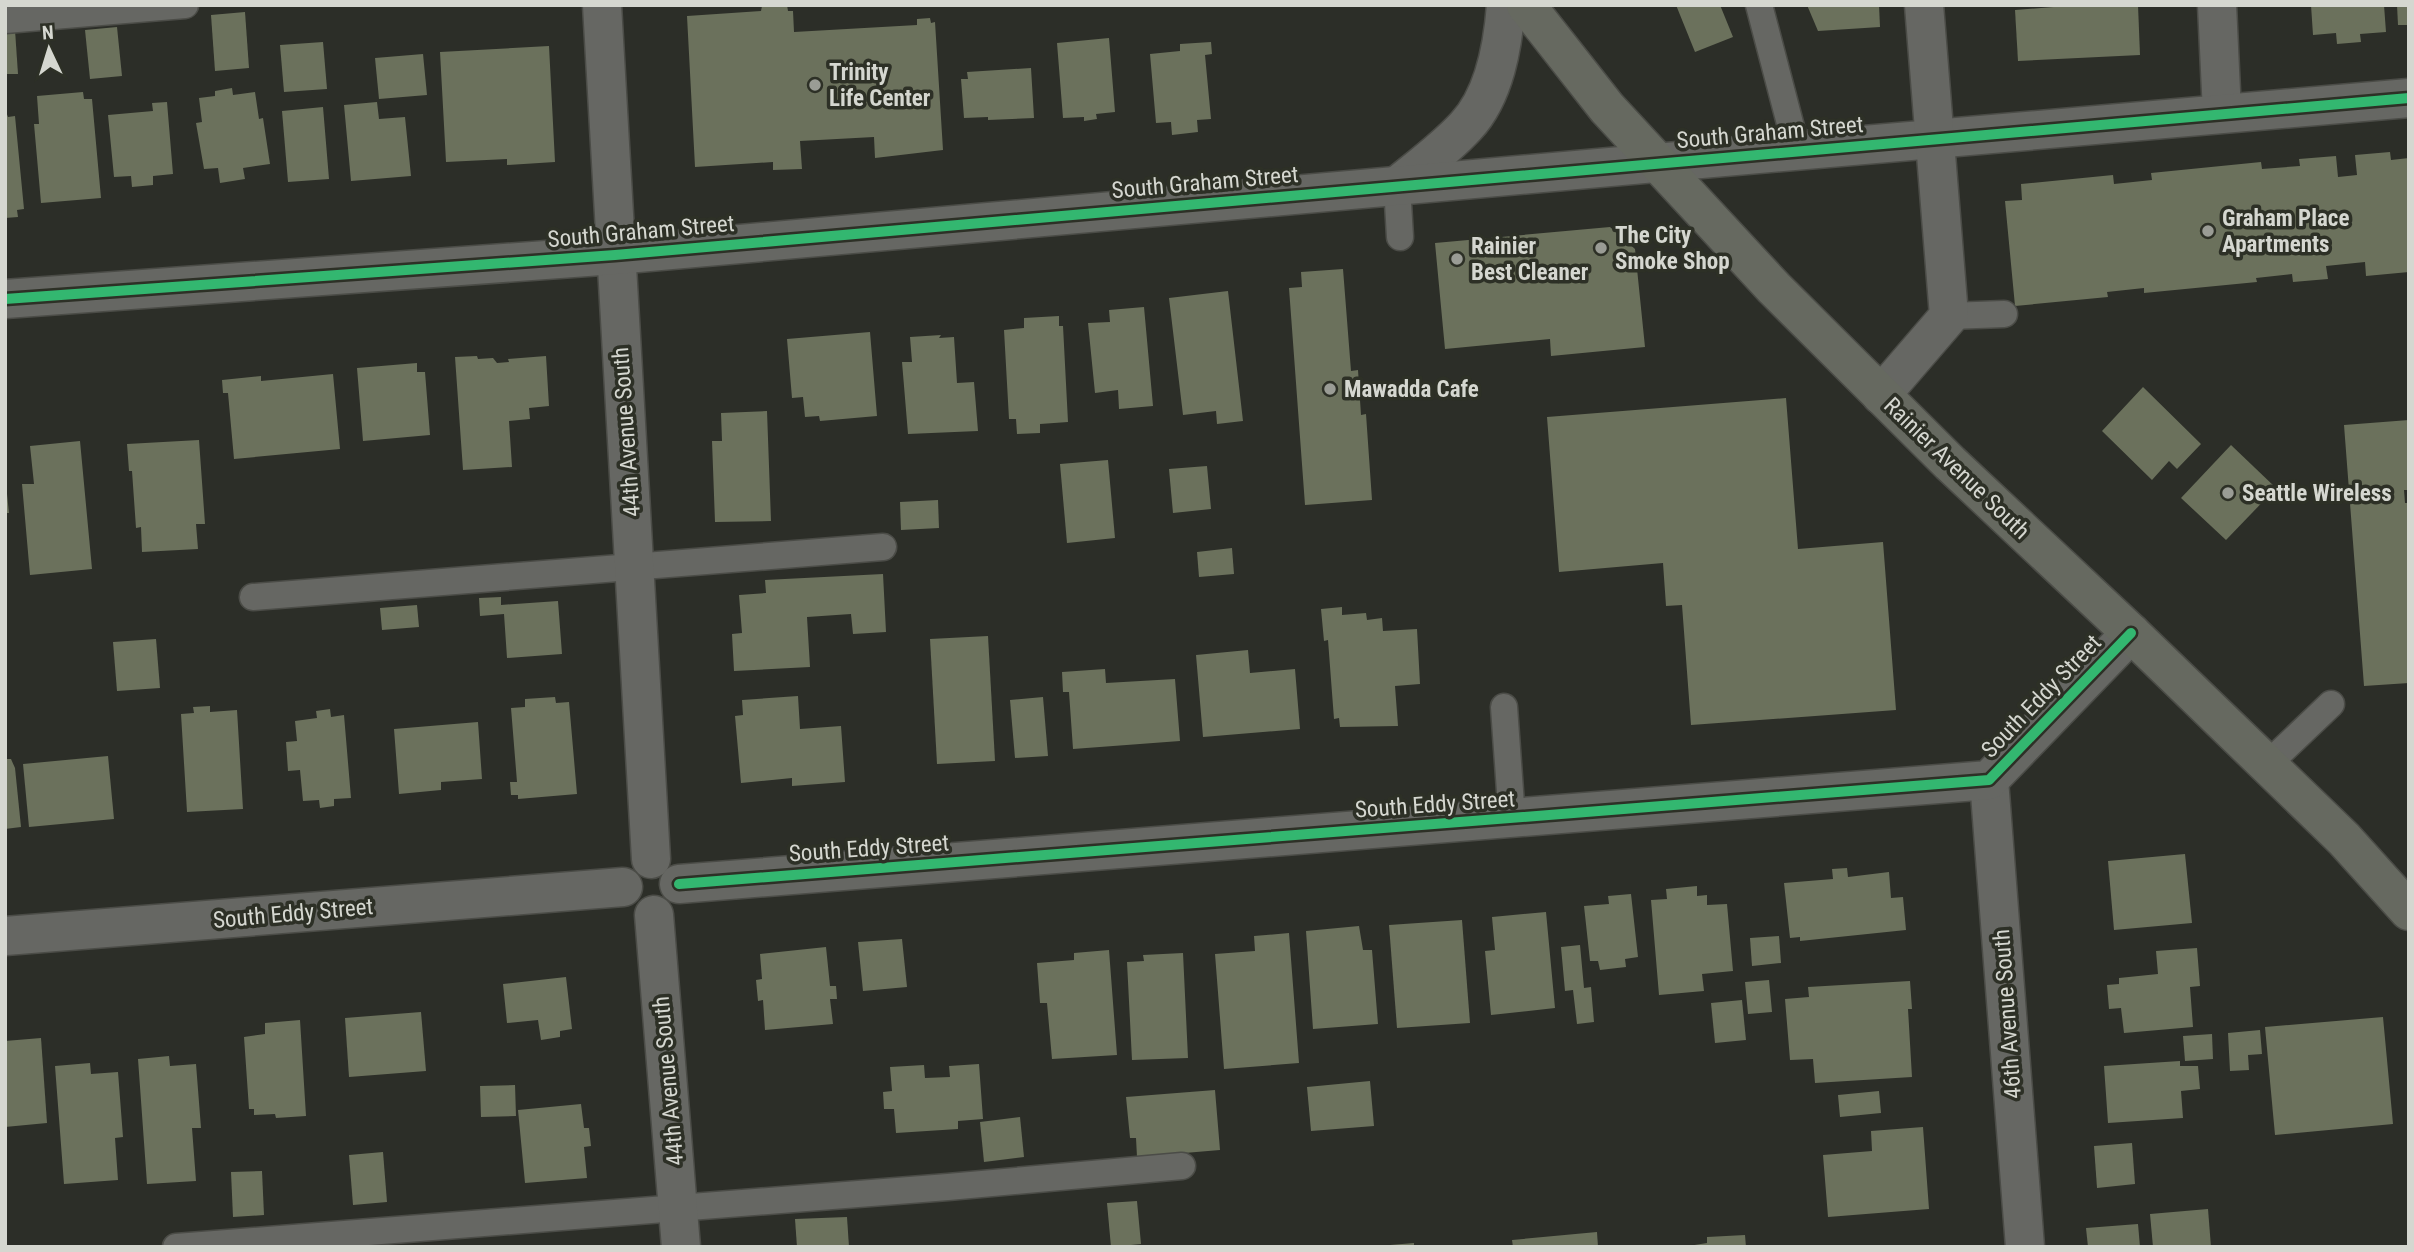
<svg xmlns="http://www.w3.org/2000/svg" width="2414" height="1252" font-family="'Roboto Condensed',sans-serif">
<style>
.building{fill:#6b715c}
.lines{fill:none;stroke-linecap:round;stroke-linejoin:round}
.service-casing{stroke:#4b4c47;stroke-width:29}
.minor-casing{stroke:#4b4c47;stroke-width:41}
.tertiary-casing{stroke:#4b4c47;stroke-width:41}
.primary-casing{stroke:#4b4c47;stroke-width:41}
.service{stroke:#666763;stroke-width:26}
.minor{stroke:#666763;stroke-width:38}
.tertiary{stroke:#666763;stroke-width:38}
.primary{stroke:#666960;stroke-width:38}
.cycleway-casing{stroke:#2d3026;stroke-width:15}
.cycleway{stroke:#33b770;stroke-width:10}
.poi-dot{fill:#9a9c95;stroke:#2d3026;stroke-width:2.5}
.labels{text-anchor:middle;stroke-width:7;stroke-linejoin:round;paint-order:stroke}
.poi-label{font-size:23px;font-weight:bold;fill:#d5d7d0;stroke:#2d3026;text-anchor:start}
.street-label{font-size:23px;fill:#d5d7d0;stroke:#2d3026}
</style>
<rect width="100%" height="100%" fill="#2c2e28"/>
<g class="building">
<path d="M787,5L788,11H793L794,32L917,25V19L930,18L931,23L935,22L943,150L875,158L874,137L800,141L802,169L773,170V162L695,167L687,16L761,11L762,6Z"/>
<path d="M1676,5H1720L1733,37L1695,52Z"/>
<path d="M1807,5H1879L1880,27L1818,31Z"/>
<path d="M2078,5H2138L2140,55L2018,61L2015,10Z"/>
<path d="M2311,5H2384L2386,32L2360,34L2361,42L2337,44L2336,33L2313,35Z"/>
<path d="M2397,5H2409V25H2398Z"/>
<path d="M245,12L249,68L215,71L211,15Z"/>
<path d="M117,27L122,76L90,79L85,30Z"/>
<path d="M15,30L18,74H5V31Z"/>
<path d="M1109,38L1115,112L1096,114L1097,119L1084,121V117L1063,118L1057,43Z"/>
<path d="M323,42L327,89L284,92L280,45Z"/>
<path d="M1211,42L1212,54L1205,55L1211,119L1197,120L1198,132L1172,135L1171,122L1156,123L1150,54L1180,51V44Z"/>
<path d="M549,46L555,162L507,165V159L446,162L440,52Z"/>
<path d="M423,54L427,95L379,99L375,58Z"/>
<path d="M1031,68L1034,118L988,120V117L964,118L961,79H968L967,72Z"/>
<path d="M232,88L233,95L255,92L259,119L263,118L270,164L243,168L245,179L220,183L218,168L204,169L196,123L202,122L199,98L215,96V91Z"/>
<path d="M83,92L84,99H92L101,198L41,203L34,124H39L37,96Z"/>
<path d="M167,102L173,174L153,176V185L132,187L131,176L114,177L108,115L153,111L152,103Z"/>
<path d="M377,102L379,119L405,117L411,176L351,181L344,105Z"/>
<path d="M323,107L329,179L288,182L282,111Z"/>
<path d="M5,109L8,117L15,116L24,209L17,210L18,217L5,218Z"/>
<path d="M2390,152L2391,160L2409,158V272L2366,276L2365,262L2326,266L2328,279L2293,282L2292,274L2256,278L2257,282L2144,293V288L2107,292L2108,297L2015,306L2005,201L2022,200L2021,184L2113,175L2114,184L2152,180L2151,173L2261,162L2262,169L2300,166L2299,159L2336,156L2338,177L2357,175L2355,155Z"/>
<path d="M1610,227L1635,249L1645,347L1551,356L1550,339L1445,349L1435,243Z"/>
<path d="M1343,269L1351,371L1358,370L1361,415L1366,414L1372,500L1305,505L1289,288L1302,287L1301,272Z"/>
<path d="M1228,291L1243,421L1217,424L1216,411L1183,415L1169,298Z"/>
<path d="M1144,307L1153,406L1119,409L1118,390L1095,393L1088,323L1110,322L1109,310Z"/>
<path d="M1059,316V326H1063L1068,422L1040,424V433L1017,434L1016,419H1009L1004,330L1024,328V318Z"/>
<path d="M870,332L877,416L820,421L819,416L805,417L803,397L792,398L787,339Z"/>
<path d="M941,335L939,338L954,337L957,383L974,382L978,431L908,434L902,362H912L910,337Z"/>
<path d="M477,356L478,359L493,358L497,363L509,362L508,359L546,356L549,406L529,408L530,419L509,421L512,467L463,470L455,357Z"/>
<path d="M417,363V372H425L430,435L363,441L357,368Z"/>
<path d="M333,374L340,449L234,459L228,393H223L222,380L261,376V381Z"/>
<path d="M2143,387L2201,444L2177,469L2169,461L2152,480L2102,431Z"/>
<path d="M1786,398L1798,549L1883,542L1896,710L1691,725L1682,605L1666,606L1663,563L1559,572L1547,417Z"/>
<path d="M767,411L771,521L715,522L712,441H722L721,413Z"/>
<path d="M2409,420V490H2404L2405,503H2409V683L2364,686L2344,425Z"/>
<path d="M199,440L205,524H196L198,549L142,552L141,527L136,528L132,471H129L127,444Z"/>
<path d="M80,441L92,569L30,575L22,484H34L30,446Z"/>
<path d="M2231,445L2276,488L2226,540L2181,498Z"/>
<path d="M1108,460L1115,538L1067,543L1060,464Z"/>
<path d="M1207,466L1211,509L1173,513L1169,469Z"/>
<path d="M5,494H7L9,513H5Z"/>
<path d="M938,500L939,528L901,530L900,502Z"/>
<path d="M1232,548L1234,574L1199,577L1197,552Z"/>
<path d="M883,574L886,632L853,634L851,614L807,617L810,667L734,671L732,634L742,633L739,595L766,593L765,580Z"/>
<path d="M501,597V605L558,601L562,654L507,658L504,614L480,616L479,598Z"/>
<path d="M417,605L419,627L382,630L380,608Z"/>
<path d="M1342,607V615L1366,613L1367,620L1382,618L1383,631L1417,629L1420,684L1395,686L1398,726L1340,727L1339,718L1334,719L1328,640L1324,641L1321,609Z"/>
<path d="M988,636L995,761L937,764L930,639Z"/>
<path d="M156,639L160,688L117,691L113,642Z"/>
<path d="M1248,650L1250,673L1295,669L1300,729L1203,737L1196,655Z"/>
<path d="M1105,669L1106,683L1175,679L1180,741L1073,749L1069,692H1063L1062,672Z"/>
<path d="M798,696L800,729L841,726L845,782L792,786V778L741,783L735,716L743,715L742,700Z"/>
<path d="M555,697L556,703L569,702L577,794L518,799V795H511L510,782H517L511,708L525,707V699Z"/>
<path d="M1043,697L1048,756L1015,758L1010,700Z"/>
<path d="M210,706V712L237,710L243,809L187,812L181,714L194,713L193,707Z"/>
<path d="M330,709L331,717L344,715L351,798L334,799V806L320,808L319,800L303,801L300,770L288,771L286,742L297,741L295,721L317,718L316,711Z"/>
<path d="M478,722L482,779L441,782V790L399,794L394,729Z"/>
<path d="M108,756L114,819L29,827L23,764Z"/>
<path d="M5,759H11L15,768L21,827L5,829Z"/>
<path d="M2185,854L2192,923L2114,930L2108,861Z"/>
<path d="M1847,868L1848,877L1889,872L1891,898L1903,897L1906,930L1800,941V937L1790,938L1784,883L1833,879L1832,869Z"/>
<path d="M1697,886V896L1707,895V905L1727,904L1733,971L1702,974L1704,991L1659,995L1651,900L1667,899L1666,889Z"/>
<path d="M1631,894L1638,957L1625,959L1626,967L1600,970L1598,961H1590L1584,906L1609,904L1608,896Z"/>
<path d="M1546,912L1555,1008L1491,1015L1485,951L1495,950L1492,917Z"/>
<path d="M1462,920L1470,1023L1397,1028L1389,925Z"/>
<path d="M1359,926L1363,950H1372L1378,1024L1313,1029L1306,931Z"/>
<path d="M1289,933L1299,1063L1224,1069L1215,954L1255,951L1254,936Z"/>
<path d="M1779,936L1781,963L1752,966L1750,938Z"/>
<path d="M902,939L907,987L863,991L858,942Z"/>
<path d="M1580,945L1584,988L1591,987L1594,1022L1577,1024L1573,990L1565,991L1561,947Z"/>
<path d="M826,947L830,986H836L837,999H830L833,1024L765,1030L763,1000L758,1001L756,980L762,979L760,954Z"/>
<path d="M2197,948L2200,986L2190,987L2193,1027L2124,1033L2121,1008L2109,1009L2107,985L2119,984V978L2158,974L2156,951Z"/>
<path d="M1109,950L1117,1055L1052,1059L1047,1003H1040L1037,963L1074,960V953Z"/>
<path d="M1183,953L1188,1058L1132,1060L1127,962L1144,961L1143,955Z"/>
<path d="M566,977L572,1029L560,1031V1037L541,1040L538,1020L507,1023L503,984Z"/>
<path d="M1769,980L1772,1012L1748,1014L1745,982Z"/>
<path d="M1910,981L1912,1009H1908L1912,1077L1815,1083L1813,1059L1790,1060L1785,999L1809,997L1808,987Z"/>
<path d="M1742,1000L1746,1040L1715,1043L1711,1003Z"/>
<path d="M421,1012L426,1071L349,1077L345,1018Z"/>
<path d="M2383,1017L2393,1124L2275,1135L2265,1027Z"/>
<path d="M300,1020L306,1116L276,1118L275,1114L254,1115V1109H249L244,1037L265,1034V1023Z"/>
<path d="M2260,1030L2262,1054L2248,1055L2249,1070L2230,1071L2228,1033Z"/>
<path d="M2212,1034L2213,1059L2185,1061L2183,1036Z"/>
<path d="M41,1038L47,1123L5,1127V1041Z"/>
<path d="M169,1056L170,1066L196,1064L201,1128H192L196,1181L147,1184L138,1059Z"/>
<path d="M2180,1061V1066H2198L2200,1089L2181,1091L2183,1118L2108,1123L2104,1066Z"/>
<path d="M90,1063L91,1074L118,1072L123,1137L115,1138L118,1180L64,1184L55,1066Z"/>
<path d="M979,1064L983,1119L958,1121V1129L896,1133L894,1109H884L883,1092L892,1091L890,1067L924,1065L925,1078L950,1077L949,1066Z"/>
<path d="M1370,1081L1374,1126L1311,1131L1307,1087Z"/>
<path d="M515,1085L516,1116L481,1117L480,1086Z"/>
<path d="M1215,1090L1220,1150L1137,1157L1136,1138H1130L1126,1097Z"/>
<path d="M1879,1091L1881,1113L1840,1117L1838,1095Z"/>
<path d="M581,1104L584,1128H589L591,1146L584,1147L587,1178L525,1183L518,1110Z"/>
<path d="M1020,1117L1024,1157L984,1162L980,1122Z"/>
<path d="M1923,1127L1929,1209L1828,1217L1823,1155L1872,1151L1871,1131Z"/>
<path d="M2132,1143L2135,1184L2097,1188L2094,1146Z"/>
<path d="M383,1152L387,1202L353,1205L349,1155Z"/>
<path d="M262,1171L264,1215L233,1217L231,1172Z"/>
<path d="M1137,1201L1141,1244L1111,1247L1107,1203Z"/>
<path d="M2208,1209L2211,1247H2153L2150,1214Z"/>
<path d="M847,1217L849,1247H797L795,1219Z"/>
<path d="M2138,1224L2140,1247H2088L2086,1228Z"/>
<path d="M1597,1232L1598,1247H1513L1512,1240Z"/>
<path d="M1745,1235L1746,1247H1682L1707,1243V1237Z"/>
<path d="M1414,1243V1247H1390V1245Z"/>
</g>
<g class="lines">
<g class="service-casing">
<g id="service">
<path d="M1759,5L1797,150"/>
<path d="M5,20L185,5"/>
<path d="M1397,186L1400,237"/>
<path d="M1949,316L2004,314"/>
<path d="M253,597L883,547"/>
<path d="M1504,707L1512,819"/>
<path d="M2267,765L2331,704"/>
<path d="M176,1247L948,1187L1182,1166"/>
</g>
</g>
<g class="minor-casing">
<g id="minor">
<path d="M602,5L651,859"/>
<path d="M2217,5L2222,113"/>
<path d="M1655,163L2409,98"/>
<path d="M1881,395L1949,316L1924,5"/>
<path d="M1989,780L2025,1247"/>
<path d="M679,884L1989,780L2131,633"/>
<path d="M654,915L681,1247"/>
<path d="M5,936L623,887"/>
</g>
</g>
<g class="tertiary-casing">
<g id="tertiary">
<path d="M1397,186C1420,167 1446,148 1466,126C1495,95 1503,45 1506,5"/>
<path d="M5,299L615,255L1655,163"/>
</g>
</g>
<g class="primary-casing">
<path id="primary" d="M1526,5L1607,108L1774,288L1950,463L2131,633L2344,839L2409,911"/>
</g>
<use href="#service" class="service"/>
<use href="#minor" class="minor"/>
<use href="#tertiary" class="tertiary"/>
<use href="#primary" class="primary"/>
<g class="cycleway-casing">
<g id="cycleway">
<path d="M5,299L615,255L2409,98"/>
<path d="M679,884L1989,780L2131,633"/>
</g>
</g>
<use href="#cycleway" class="cycleway"/>
</g>
<g class="poi-dot">
<circle cx="815" cy="85" r="7"/>
<circle cx="2208" cy="231" r="7"/>
<circle cx="1601" cy="248" r="7"/>
<circle cx="1457" cy="259" r="7"/>
<circle cx="1330" cy="389" r="7"/>
<circle cx="2228" cy="493" r="7"/>
</g>
<g class="labels">
<g class="poi-label">
<text x="829" y="80">Trinity<tspan x="829" dy="26">Life Center</tspan></text>
<text x="2222" y="226">Graham Place<tspan x="2222" dy="26">Apartments</tspan></text>
<text x="1615" y="243">The City<tspan x="1615" dy="26">Smoke Shop</tspan></text>
<text x="1471" y="254">Rainier<tspan x="1471" dy="26">Best Cleaner</tspan></text>
<text x="1344" y="397">Mawadda Cafe</text>
<text x="2242" y="501">Seattle Wireless</text>
</g>
<g class="street-label">
<text transform="translate(1770 132) rotate(-5)" y="8">South Graham Street</text>
<text transform="translate(1205 182) rotate(-5)" y="8">South Graham Street</text>
<text transform="translate(641 231) rotate(-5)" y="8">South Graham Street</text>
<text transform="translate(626 432) rotate(-94)" y="8">44th Avenue South</text>
<text transform="translate(1957 468) rotate(44)" y="8">Rainier Avenue South</text>
<text transform="translate(2041 696) rotate(-46)" y="8">South Eddy Street</text>
<text transform="translate(1435 804) rotate(-4)" y="8">South Eddy Street</text>
<text transform="translate(869 848) rotate(-4)" y="8">South Eddy Street</text>
<text transform="translate(293 913) rotate(-5)" y="8">South Eddy Street</text>
<text transform="translate(2007 1014) rotate(-94)" y="8">46th Avenue South</text>
<text transform="translate(668 1081) rotate(-95)" y="8">44th Avenue South</text>
</g>
</g>
<rect width="2414" height="1252" fill="none" stroke="#d5d7d0" stroke-width="14"/>
<g transform="translate(49 49) rotate(356)" stroke="#2d3026" stroke-width="5" paint-order="stroke">
<path d="M0-5L12 26L0 18L-12 26Z" fill="#d5d7d0"/>
<text y="-10" font-size="19" font-weight="bold" text-anchor="middle" fill="#d5d7d0">N</text>
</g>
</svg>
